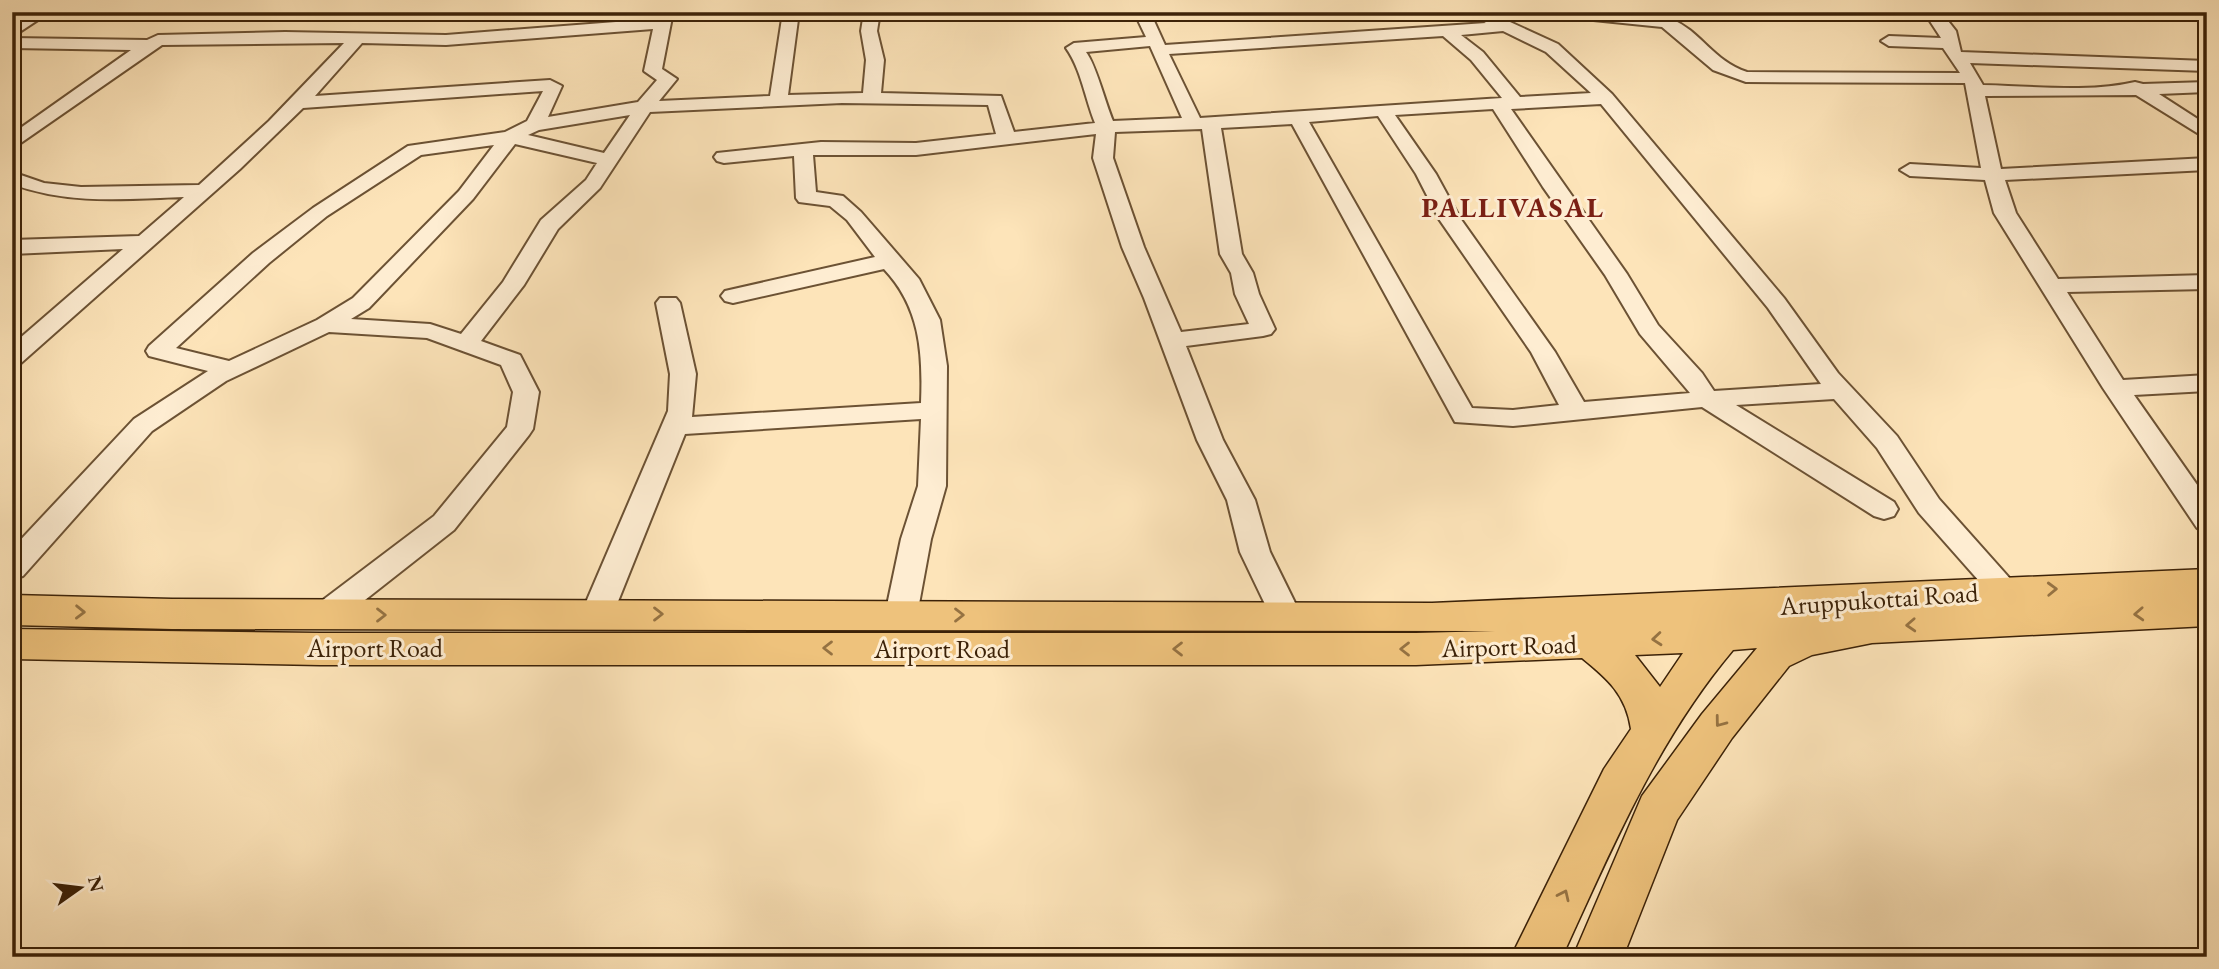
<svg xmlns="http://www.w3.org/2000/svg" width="2219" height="969" font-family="'EB Garamond',serif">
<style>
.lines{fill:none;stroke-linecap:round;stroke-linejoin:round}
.minor-casing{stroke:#6c5234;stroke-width:4}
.major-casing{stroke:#3c2208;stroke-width:3}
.minor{fill:#feedd2;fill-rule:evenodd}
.major{fill:#eec27c;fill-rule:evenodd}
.oneway{stroke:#957242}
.labels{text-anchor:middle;stroke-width:6;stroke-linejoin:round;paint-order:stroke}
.street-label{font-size:26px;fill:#3c2208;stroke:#feedd2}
.far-district-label{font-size:28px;font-weight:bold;letter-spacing:2px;fill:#7a1f14;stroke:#feedd2}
</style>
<rect width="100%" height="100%" fill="#fde4b9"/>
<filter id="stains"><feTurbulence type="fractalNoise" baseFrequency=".00286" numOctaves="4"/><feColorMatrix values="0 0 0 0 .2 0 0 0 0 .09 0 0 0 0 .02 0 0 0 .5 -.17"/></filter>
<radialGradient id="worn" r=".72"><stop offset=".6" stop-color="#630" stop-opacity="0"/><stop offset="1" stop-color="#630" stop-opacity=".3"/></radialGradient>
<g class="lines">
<g class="minor-casing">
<g id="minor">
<path d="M31,12H50L12,37V25Z"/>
<path d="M657,12H673L662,69L677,79L659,101L770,96L783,12H799L788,95L863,93L866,60L861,31L864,12H880L877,31L884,60L881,93L1001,96L1014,132L1095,123C1085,98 1081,69 1066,48L1074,43L1146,37L1134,12H1150L1165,45L1486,23L1467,12H1488L1558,44L1612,94L1784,298L1838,373L1897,436L1939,499L2021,591L2017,599L2006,602L1995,599L1919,513L1877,448L1834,399L1736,405L1894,502L1898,509L1894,516L1884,519L1874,516L1702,407L1513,426L1455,422L1292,124L1221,128L1242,254L1253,273L1259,294L1275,329L1271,334L1263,336L1186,346L1223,440L1255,500L1270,552L1302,617L1297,625L1286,629L1275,625L1240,552L1227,500L1197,440L1144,298L1122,247L1093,158L1096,134L916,155H813L816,192L843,196L861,212L919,279L940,320L947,366L946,486L931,539L917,615L912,623L901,627L890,623L885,615L901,539L918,486L921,419L685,434L613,614L608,622L597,626L586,622L581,614L668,411L670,374L656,303L660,298H676L680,303L696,374L692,417L921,403C923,352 920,307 884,269L733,303L725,301L721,296L725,291L875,257L847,220L830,206L799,202L796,198L794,156L724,163L717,161L714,157L717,153L821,142L916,143L996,134L988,105L842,103L650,112L600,188L558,229L524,285L481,341L520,355L539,392L533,429L529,435L454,530L337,622L326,626L315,622L310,614L315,606L434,516L507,427L513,392L501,365L427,338L329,332L226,381L152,431L23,576L12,579V549L134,419L208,371L149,356L146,351L149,346L253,253L313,208L408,146L505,132L527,121L543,91L303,108L240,169L21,363L12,365V345L123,249L12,254V240L139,236L184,197C125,199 68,205 12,184V172L44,183L81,187L199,185L269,121L344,43L162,45L12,149V134L131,50L12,48V38L147,40L158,35L285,32L446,35L655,19ZM653,29L644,71L657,80L638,102L548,117L562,86L550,80L315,96L362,43L446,45ZM1503,31L1546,52L1591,93L1520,97L1483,52L1461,35ZM1443,36L1471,60L1502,98L1200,118L1169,54ZM1150,46L1182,118L1113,121C1105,102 1096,65 1086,52ZM1601,104L1768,308L1821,384L1714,391L1702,373L1658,325L1627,274L1511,109ZM1493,109L1543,187L1605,275L1640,334L1690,393L1584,402L1555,352L1460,218L1436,174L1395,115ZM630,115L604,153L528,135L539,130ZM1378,116L1416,174L1439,219L1531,352L1559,405L1513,410L1472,408L1309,122ZM1202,129L1220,254L1231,273L1235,294L1249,324L1181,332L1144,247L1113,158L1115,132ZM515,144L597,163L586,180L541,220L503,282L461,334L430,324L351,319L369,308L473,199ZM494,145L459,191L353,298L317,320L229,361L176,348L269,263L327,216L421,155Z"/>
<path d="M1556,12C1586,12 1645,9 1671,19C1701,31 1713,61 1747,72L1960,73L1943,48L1889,46L1881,41L1889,36L1941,38L1924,12H1941L1956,31L1961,52L2207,61V71L1970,63L1983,85C2032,86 2088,93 2135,82L2143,84L2207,82V92L2159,94L2207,125V139L2136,95L1985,96L2001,169L2207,158V170L2005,180L2016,213L2058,279L2207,275V289L2067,292L2123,380L2207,375V391L2134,395L2207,499V531L2197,528L2103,388L1994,213L1985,180L1910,176L1900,170L1910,164L1981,168L1965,83L1746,82L1713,70L1662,27L1564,17Z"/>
</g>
</g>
<g class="major-casing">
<path id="major" d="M2207,569V626L1872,643L1812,655L1789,666L1732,738L1677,820L1623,957H1573L1642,796L1702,714L1757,648L1733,650C1657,740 1611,850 1562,957H1511L1604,769L1631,729C1626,695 1608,679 1582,658L1416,665H320L12,659V629L320,633H1416L1495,631L172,629L12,625V595L172,599L1432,603ZM1683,653L1660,687L1635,655Z"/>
</g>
<use href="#minor" class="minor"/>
<use href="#major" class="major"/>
</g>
<defs><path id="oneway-chevron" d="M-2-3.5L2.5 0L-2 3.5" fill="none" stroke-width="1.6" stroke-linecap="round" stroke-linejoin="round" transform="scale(1.75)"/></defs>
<g class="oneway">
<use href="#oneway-chevron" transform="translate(2052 589) rotate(-2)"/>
<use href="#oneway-chevron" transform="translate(80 612) rotate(1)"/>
<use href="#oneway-chevron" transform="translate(658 614)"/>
<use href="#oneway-chevron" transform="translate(2139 614) rotate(177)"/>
<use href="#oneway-chevron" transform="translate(381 615)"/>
<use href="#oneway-chevron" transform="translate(959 615)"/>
<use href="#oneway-chevron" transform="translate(1911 625) rotate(177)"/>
<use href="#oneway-chevron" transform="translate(1657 639) rotate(175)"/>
<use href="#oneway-chevron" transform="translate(828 648) rotate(-180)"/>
<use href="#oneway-chevron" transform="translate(1178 649) rotate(-180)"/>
<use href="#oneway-chevron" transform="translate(1405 649) rotate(-180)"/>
<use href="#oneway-chevron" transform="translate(1720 722) rotate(127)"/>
<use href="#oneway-chevron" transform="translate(1564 895) rotate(-65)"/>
</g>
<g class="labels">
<g class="street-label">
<text transform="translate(1879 599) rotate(-4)" y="9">Aruppukottai Road</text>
<text transform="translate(1509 646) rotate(-2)" y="9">Airport Road</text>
<text x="375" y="657">Airport Road</text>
<text x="942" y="658">Airport Road</text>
</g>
<g class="far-district-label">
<text x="1513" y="217">PALLIVASAL</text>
</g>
</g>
<rect width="2219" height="969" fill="none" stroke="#fde4b9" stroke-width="42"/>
<rect x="14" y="14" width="2191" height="941" fill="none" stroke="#3c2208" stroke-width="3.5"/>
<rect x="21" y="21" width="2177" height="927" fill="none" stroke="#3c2208" stroke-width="2"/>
<g transform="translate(80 888) rotate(76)" stroke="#feedd2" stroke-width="5" paint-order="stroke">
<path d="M0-5L12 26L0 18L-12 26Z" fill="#3c2208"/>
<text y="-10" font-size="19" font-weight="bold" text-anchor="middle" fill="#3c2208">N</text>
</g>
<rect width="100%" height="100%" filter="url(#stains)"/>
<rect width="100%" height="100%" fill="url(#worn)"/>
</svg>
